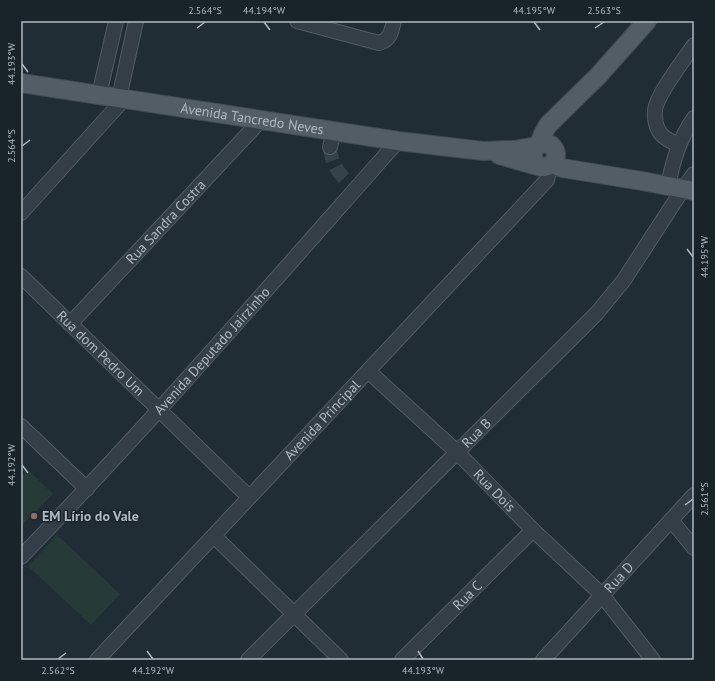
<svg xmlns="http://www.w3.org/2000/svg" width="715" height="681" font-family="'PT Sans',sans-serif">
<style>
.green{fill:#263b38}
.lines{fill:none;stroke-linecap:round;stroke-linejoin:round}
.minor-tunnel{stroke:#35424a;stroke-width:14;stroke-dasharray:14 7;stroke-linecap:butt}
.minor-casing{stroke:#515c63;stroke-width:16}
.major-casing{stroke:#404a52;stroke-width:20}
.minor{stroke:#343e46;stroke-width:14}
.major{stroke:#525d66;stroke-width:18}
.ticks{fill:none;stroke:#aeb9c2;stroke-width:1.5}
.education-dot{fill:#8d6e63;stroke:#19232a;stroke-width:1.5}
.labels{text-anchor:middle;stroke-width:3;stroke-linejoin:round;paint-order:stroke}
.street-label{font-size:14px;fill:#aeb9c2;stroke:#19232a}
.poi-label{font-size:14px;font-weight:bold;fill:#aeb9c2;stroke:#19232a;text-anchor:start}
.neatline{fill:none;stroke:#aeb9c2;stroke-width:1.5}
.ticks-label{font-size:10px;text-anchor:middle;fill:#aeb9c2}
</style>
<rect width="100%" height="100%" fill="#202d35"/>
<g class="green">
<path d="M28,470L53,494L21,526V477Z"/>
<path d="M57,535L120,594L91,625L28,566Z"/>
</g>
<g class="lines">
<path class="minor-tunnel" d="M330,147C331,161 336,171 346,180"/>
<g class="minor-casing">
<g id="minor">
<path d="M297,21L379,43C391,39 391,32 394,21"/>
<path d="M99,95L116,21"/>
<path d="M119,98L136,21"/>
<path d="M679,145C672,142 665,139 661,134C656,128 654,118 655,110C657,94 684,60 694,45"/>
<path d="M330,147L334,132"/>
<path d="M668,186C673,161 679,139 694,118"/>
<path d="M21,213L124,99"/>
<path id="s1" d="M21,276L249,497"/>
<path id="s2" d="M70,324L261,120"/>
<path id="s3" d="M368,371L457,452L533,530L602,595L653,660"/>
<path d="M21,426L87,489"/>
<path d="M671,520L694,548"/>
<path d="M214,536L341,660"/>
<path id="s4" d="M21,557C151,423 274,281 398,141"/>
<path id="s5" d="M97,660L547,180L550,166"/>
<path id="s6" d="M248,660L597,313L624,280L683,189L694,174"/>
<path id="s7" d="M402,660L533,530"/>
<path id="s8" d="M543,660L694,495"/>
</g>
</g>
<g class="major-casing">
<g id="major">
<path id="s9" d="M21,83L398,141L483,151L514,150L537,146"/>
<path d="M539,144L543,134L548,125L598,76L647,21"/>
<path d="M499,155L541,167C555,167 561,154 551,145L542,143L534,148C532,155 532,161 538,165"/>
<path d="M552,164L562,168L642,181L694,191"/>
</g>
</g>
<use href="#minor" class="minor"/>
<use href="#major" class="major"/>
</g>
<path class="ticks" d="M264,22L270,30M534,22L540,30M197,28L205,22M595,28L604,22M22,64L28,72M22,146L30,140M687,249L693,257M22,465L28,473M685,505L693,499M147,651L153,659M418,651L423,659M58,659L66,653"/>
<circle class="education-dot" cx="34" cy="516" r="4"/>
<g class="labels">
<g class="street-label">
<text dy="5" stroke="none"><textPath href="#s9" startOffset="234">Avenida Tancredo Neves</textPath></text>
<text dy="5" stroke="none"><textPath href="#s2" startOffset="140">Rua Sandra Costra</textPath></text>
<text dy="5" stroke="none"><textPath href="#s4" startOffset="281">Avenida Deputado Jairzinho</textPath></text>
<text dy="5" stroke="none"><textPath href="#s1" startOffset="111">Rua dom Pedro Um</textPath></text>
<text dy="5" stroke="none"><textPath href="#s5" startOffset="329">Avenida Principal</textPath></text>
<text dy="5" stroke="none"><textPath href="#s6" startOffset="322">Rua B</textPath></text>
<text dy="5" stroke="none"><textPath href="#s3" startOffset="174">Rua Dois</textPath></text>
<text dy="5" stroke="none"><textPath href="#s8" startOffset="112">Rua D</textPath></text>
<text dy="5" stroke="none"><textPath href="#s7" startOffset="92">Rua C</textPath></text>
</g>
<g class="poi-label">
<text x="42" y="521">EM Lírio do Vale</text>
</g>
</g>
<rect width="715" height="681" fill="none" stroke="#19232a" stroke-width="44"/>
<rect x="22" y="22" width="671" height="637" class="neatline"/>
<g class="ticks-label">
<text x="205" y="14">2.564°S</text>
<text x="264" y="14">44.194°W</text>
<text x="534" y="14">44.195°W</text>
<text x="604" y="14">2.563°S</text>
<text transform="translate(11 64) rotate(-90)" y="4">44.193°W</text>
<text transform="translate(11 146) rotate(-90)" y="4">2.564°S</text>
<text transform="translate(704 257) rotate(-90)" y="4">44.195°W</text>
<text transform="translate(11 465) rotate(-90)" y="4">44.192°W</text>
<text transform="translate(704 499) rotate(-90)" y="4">2.561°S</text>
<text x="58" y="674">2.562°S</text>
<text x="153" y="674">44.192°W</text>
<text x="423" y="674">44.193°W</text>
</g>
</svg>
